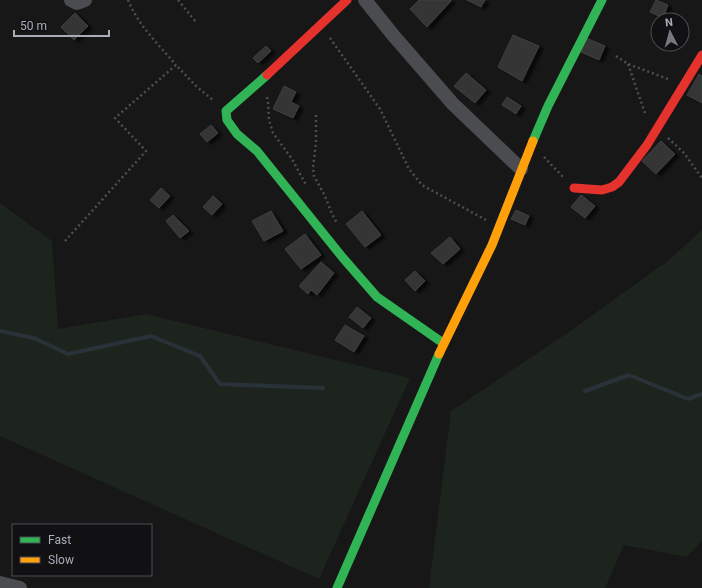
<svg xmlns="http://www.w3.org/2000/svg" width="702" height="588" font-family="Roboto,sans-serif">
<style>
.green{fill:#1d241e}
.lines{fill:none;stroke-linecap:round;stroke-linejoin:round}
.stream{stroke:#2a3239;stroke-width:4}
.building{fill:#353536;stroke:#3f4043;filter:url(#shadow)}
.path{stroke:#4d4e52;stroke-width:2.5;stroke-dasharray:2 3;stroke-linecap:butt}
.street{stroke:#4b4c50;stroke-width:14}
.fast{stroke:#30b455;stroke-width:9}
.slow{stroke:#ff9f0a;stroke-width:9}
.jam{stroke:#e5322d;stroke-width:9}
</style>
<defs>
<filter id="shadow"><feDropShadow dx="4.5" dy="2.5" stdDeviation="1" flood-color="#0009"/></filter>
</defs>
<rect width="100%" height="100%" fill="#171717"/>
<g class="green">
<path d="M0,203L52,241L58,329L146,314L410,378L319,579L0,436Z"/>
<path d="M702,230V540L687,557L624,545L605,588H429L451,411L569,332L669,260Z"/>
</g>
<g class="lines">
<g class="stream">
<path d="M0,331L34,338L68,354L151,336L200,356L220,384L323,388"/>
<path d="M585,391L629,375L688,399L702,394"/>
</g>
</g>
<g class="building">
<path d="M419,0H451V1L427,27L410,9Z"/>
<path d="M467,0H485L481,7Z"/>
<path d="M656,0L668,5L663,18L650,12Z"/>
<path d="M75,13L88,26L74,40L61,27Z"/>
<path d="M513,35L539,46L522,81L498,67Z"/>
<path d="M586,38L605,46L599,60L581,52Z"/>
<path d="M266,46L271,51L258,63L253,58Z"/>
<path d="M466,73L486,90L475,103L454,86Z"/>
<path d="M699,74L702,76V103L687,95Z"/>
<path d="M284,86L296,92L291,102L299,106L293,118L273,109Z"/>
<path d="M507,97L521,106L516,114L502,105Z"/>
<path d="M211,125L218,133L207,142L200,134Z"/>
<path d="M661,141L675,154L656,174L642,161Z"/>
<path d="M161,188L170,196L159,208L150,200Z"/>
<path d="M581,195L595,206L585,218L571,207Z"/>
<path d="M213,196L222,204L212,215L203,207Z"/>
<path d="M516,210L529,216L525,225L511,219Z"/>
<path d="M271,211L283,231L264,241L252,221Z"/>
<path d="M362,211L381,235L365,247L346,224Z"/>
<path d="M173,215L189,231L180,238L166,221Z"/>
<path d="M305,234L321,255L301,269L285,249Z"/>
<path d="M450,237L460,249L443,264L431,253Z"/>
<path d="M321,262L334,273L317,295L311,290L308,294L299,286Z"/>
<path d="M415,271L425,281L415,291L405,280Z"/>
<path d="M357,307L371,318L363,328L349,317Z"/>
<path d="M345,325L364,336L354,352L335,340Z"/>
</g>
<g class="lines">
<g class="path">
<path d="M128,0C138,25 159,45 176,65"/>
<path d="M178,0L196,22"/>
<path d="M330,38L380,109L409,169L422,185L486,220"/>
<path d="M616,56L628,64L668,79"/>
<path d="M628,64L646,116"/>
<path d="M267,97L268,102L269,120L273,133L292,159L306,185"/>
<path d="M316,115V143L313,167L314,176L325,196L332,214L337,223"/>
<path d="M668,138L684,153L702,178"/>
<path d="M544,157L564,178"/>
<path d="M65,241L146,151L115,118L176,65L196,86L214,101"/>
</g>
<g class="street">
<path d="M71,0L77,3L85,0"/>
<path d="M365,0L393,35L453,104L521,169"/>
<path d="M0,583L20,588"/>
</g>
<g class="fast">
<path d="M267,75L226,111L227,120L237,134L257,151L343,258L377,297L443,343"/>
<path d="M533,141L548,106L602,0"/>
<path d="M337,588L439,354"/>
</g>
<path class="slow" d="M439,354L492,245L533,141"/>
<g class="jam">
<path d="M267,75L347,0"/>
<path d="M574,188L602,190L612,187L619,182L647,145L702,55"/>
</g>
</g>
<rect x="12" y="524" width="140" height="52" fill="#111113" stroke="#4d4f55"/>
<rect x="20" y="537" width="20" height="6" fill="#30b455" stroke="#4d4f55"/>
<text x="48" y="544" font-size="12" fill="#a8adb8">Fast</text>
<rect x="20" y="557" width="20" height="6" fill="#ff9f0a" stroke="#4d4f55"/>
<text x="48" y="564" font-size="12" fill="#a8adb8">Slow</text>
<g transform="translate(670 32) rotate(354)"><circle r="19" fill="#111113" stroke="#4d4f55"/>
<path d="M0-3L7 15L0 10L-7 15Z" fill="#757880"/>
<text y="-6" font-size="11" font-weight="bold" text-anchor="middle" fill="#a8adb8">N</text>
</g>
<path d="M14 30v6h95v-6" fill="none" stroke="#a8adb8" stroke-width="2"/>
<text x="20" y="30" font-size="12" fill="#a8adb8" stroke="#111113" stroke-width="3" paint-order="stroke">50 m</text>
</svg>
